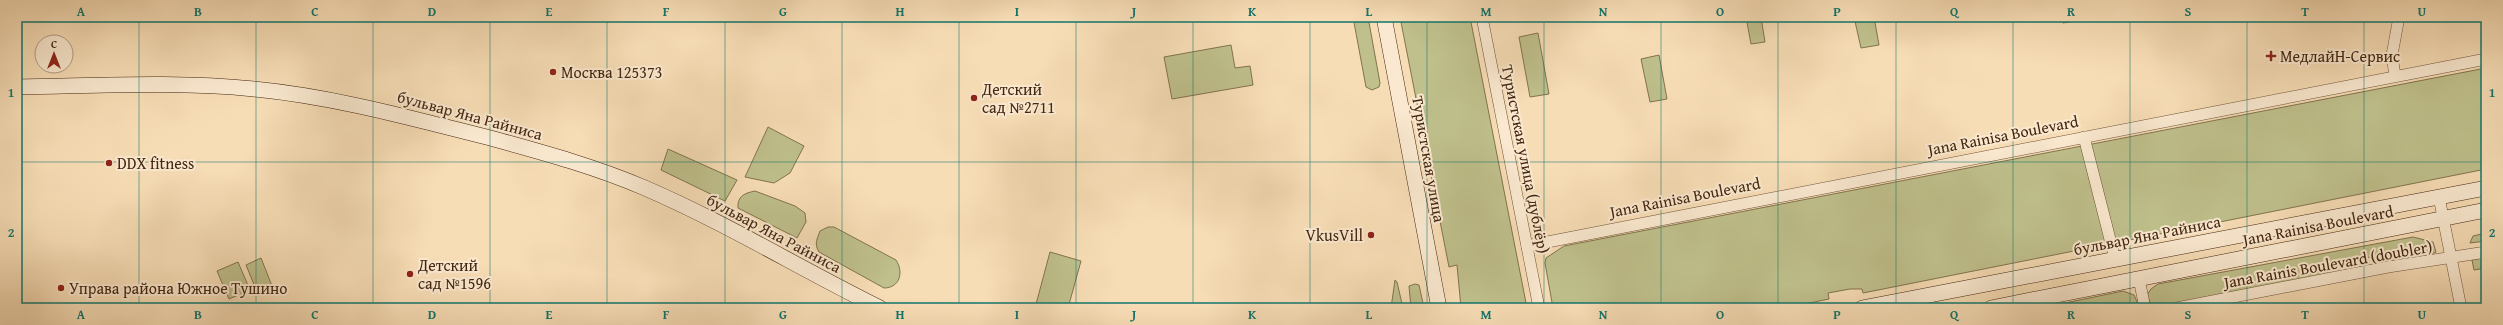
<svg xmlns="http://www.w3.org/2000/svg" width="2503" height="325" font-family="'Gentium Book Plus',serif">
<style>
.green{fill:#bfc08c;stroke:#82734e}
.lines{fill:none;stroke-linecap:round;stroke-linejoin:round}
.street-casing{stroke:#71543a;stroke-width:12}
.secondary-casing{stroke:#442610;stroke-width:16}
.street{stroke:#fae9d0;stroke-width:11}
.secondary{stroke:#fae9d0;stroke-width:15}
.grid{fill:none;stroke:#0f766e;stroke-width:1;stroke-opacity:0.55}
.poi-dot{fill:#8f2418;stroke:#fae9d0;stroke-width:1.5}
.labels{text-anchor:middle;stroke-width:4;stroke-linejoin:round;paint-order:stroke}
.poi-label{font-size:16px;fill:#442610;stroke:#fae9d0;text-anchor:start}
.street-label{font-size:16px;fill:#442610;stroke:#fae9d0}
.neatline{fill:none;stroke:#0f766e;stroke-width:1.5}
.grid-label{font-size:13px;text-anchor:middle;font-weight:bold;fill:#0f766e}
</style>
<rect width="100%" height="100%" fill="#f7ddb6"/>
<filter id="stains"><feTurbulence type="fractalNoise" baseFrequency=".005" numOctaves="4"/><feColorMatrix values="0 0 0 0 .2 0 0 0 0 .09 0 0 0 0 .02 0 0 0 .5 -.17"/></filter>
<radialGradient id="worn" r=".72"><stop offset=".6" stop-color="#630" stop-opacity="0"/><stop offset="1" stop-color="#630" stop-opacity=".3"/></radialGradient>
<g class="green">
<path d="M1353,17H1368L1380,83L1379,87L1372,90L1366,87Z"/>
<path d="M1400,17H1470L1527,308H1461L1457,265L1449,267Z"/>
<path d="M1746,17H1761L1765,42L1751,44Z"/>
<path d="M1854,17H1874L1879,45L1861,48Z"/>
<path d="M2062,17H2099L2063,23Z"/>
<path d="M1538,33L1549,94L1530,97L1519,37Z"/>
<path d="M1231,45L1235,68L1250,66L1253,85L1172,99L1164,57Z"/>
<path d="M1659,55L1667,99L1650,102L1641,59Z"/>
<path d="M2486,68V169L1863,293L1862,289H1850L1828,293L1829,299L1785,308H1553L1545,263L1546,258L1564,246Z"/>
<path d="M768,127L804,146L790,173L774,183L745,177Z"/>
<path d="M668,149L737,180L725,201L661,170Z"/>
<path d="M755,191L795,206L805,213L806,222L797,238L738,208C737,196 745,193 755,191Z"/>
<path d="M828,227H834L896,260C904,272 900,288 884,288L819,252C814,244 817,239 820,231Z"/>
<path d="M2486,233V241L2470,243L2473,236Z"/>
<path d="M2413,237L2433,242L2436,252L2428,256L2386,262L2385,254L2326,266L2328,274L2164,306H2156L2150,303L2147,295L2151,289L2158,284Z"/>
<path d="M1050,252L1081,261L1068,308H1035Z"/>
<path d="M2486,257V268L2474,270L2472,260Z"/>
<path d="M261,258L272,286L257,292L246,265Z"/>
<path d="M238,262L250,290L229,299L217,271Z"/>
<path d="M1395,280L1397,282L1403,308H1391Z"/>
<path d="M1415,284L1419,285L1424,308H1411L1409,286Z"/>
<path d="M2123,291L2134,295L2138,304L2137,308H2041Z"/>
</g>
<g class="lines">
<g class="street-casing">
<g id="street">
<path d="M1482,17L1539,308"/>
<path d="M2395,76L2392,55L2399,17"/>
<path d="M2084,137L2115,259"/>
<path d="M2439,197L2461,308"/>
<path d="M1527,246L2486,59"/>
<path d="M2139,279L2145,308"/>
<path d="M2177,308L2388,267L2486,252"/>
</g>
</g>
<g class="secondary-casing">
<g id="secondary">
<path d="M1384,17L1439,308"/>
<path d="M17,87C95,86 175,81 254,89C336,97 414,119 494,139C545,153 596,167 645,188C726,223 801,269 880,308"/>
<path d="M1862,308L2486,188"/>
<path d="M1991,308L2486,210"/>
</g>
</g>
<use href="#street" class="street"/>
<use href="#secondary" class="secondary"/>
</g>
<path class="grid" d="M139,17V308M256,17V308M373,17V308M490,17V308M607,17V308M725,17V308M842,17V308M959,17V308M1076,17V308M1193,17V308M1310,17V308M1427,17V308M1544,17V308M1661,17V308M1778,17V308M1896,17V308M2013,17V308M2130,17V308M2247,17V308M2364,17V308M17,162H2486"/>
<g class="poi-dot">
<path d="M2269 50h4v4h4v4h-4v4h-4v-4h-4v-4h4z"/>
<circle cx="553" cy="72" r="4"/>
<circle cx="974" cy="98" r="4"/>
<circle cx="109" cy="163" r="4"/>
<circle cx="1371" cy="235" r="4"/>
<circle cx="410" cy="274" r="4"/>
<circle cx="61" cy="288" r="4"/>
</g>
<g class="labels">
<g class="poi-label">
<text x="2280" y="62">МедлайН-Сервис</text>
<text x="561" y="78">Москва 125373</text>
<text x="982" y="95">Детский<tspan x="982" dy="18">сад №2711</tspan></text>
<text x="117" y="169">DDX fitness</text>
<text x="1363" y="241" text-anchor="end">VkusVill</text>
<text x="418" y="271">Детский<tspan x="418" dy="18">сад №1596</tspan></text>
<text x="69" y="294">Управа района Южное Тушино</text>
</g>
<g class="street-label">
<text transform="translate(470 115) rotate(15)" y="6">бульвар Яна Райниса</text>
<text transform="translate(2003 135) rotate(-11)" y="6">Jana Rainisa Boulevard</text>
<text transform="translate(1429 159) rotate(80)" y="6">Туристская улица</text>
<text transform="translate(1526 159) rotate(79)" y="6">Туристская улица (дублёр)</text>
<text transform="translate(1685 197) rotate(-11)" y="6">Jana Rainisa Boulevard</text>
<text transform="translate(2318 225) rotate(-11)" y="6">Jana Rainisa Boulevard</text>
<text transform="translate(774 233) rotate(28)" y="6">бульвар Яна Райниса</text>
<text transform="translate(2147 235) rotate(-11)" y="6">бульвар Яна Райниса</text>
<text transform="translate(2328 264) rotate(-10)" y="6">Jana Rainis Boulevard (doubler)</text>
</g>
</g>
<rect width="2503" height="325" fill="none" stroke="#f7ddb6" stroke-width="44"/>
<g transform="translate(54 54)"><circle r="19" fill="#fae9d0" stroke="#b19b83"/>
<path d="M0-3L7 15L0 10L-7 15Z" fill="#8f2418"/>
<text y="-6" font-size="11" font-weight="bold" text-anchor="middle" fill="#442610">С</text>
</g>
<rect x="22" y="22" width="2459" height="281" class="neatline"/>
<g class="grid-label">
<text x="81" y="16">A</text>
<text x="198" y="16">B</text>
<text x="315" y="16">C</text>
<text x="432" y="16">D</text>
<text x="549" y="16">E</text>
<text x="666" y="16">F</text>
<text x="783" y="16">G</text>
<text x="900" y="16">H</text>
<text x="1017" y="16">I</text>
<text x="1134" y="16">J</text>
<text x="1252" y="16">K</text>
<text x="1369" y="16">L</text>
<text x="1486" y="16">M</text>
<text x="1603" y="16">N</text>
<text x="1720" y="16">O</text>
<text x="1837" y="16">P</text>
<text x="1954" y="16">Q</text>
<text x="2071" y="16">R</text>
<text x="2188" y="16">S</text>
<text x="2305" y="16">T</text>
<text x="2422" y="16">U</text>
<text x="11" y="97">1</text>
<text x="2492" y="97">1</text>
<text x="11" y="237">2</text>
<text x="2492" y="237">2</text>
<text x="81" y="319">A</text>
<text x="198" y="319">B</text>
<text x="315" y="319">C</text>
<text x="432" y="319">D</text>
<text x="549" y="319">E</text>
<text x="666" y="319">F</text>
<text x="783" y="319">G</text>
<text x="900" y="319">H</text>
<text x="1017" y="319">I</text>
<text x="1134" y="319">J</text>
<text x="1252" y="319">K</text>
<text x="1369" y="319">L</text>
<text x="1486" y="319">M</text>
<text x="1603" y="319">N</text>
<text x="1720" y="319">O</text>
<text x="1837" y="319">P</text>
<text x="1954" y="319">Q</text>
<text x="2071" y="319">R</text>
<text x="2188" y="319">S</text>
<text x="2305" y="319">T</text>
<text x="2422" y="319">U</text>
</g>
<rect width="100%" height="100%" filter="url(#stains)"/>
<rect width="100%" height="100%" fill="url(#worn)"/>
</svg>
